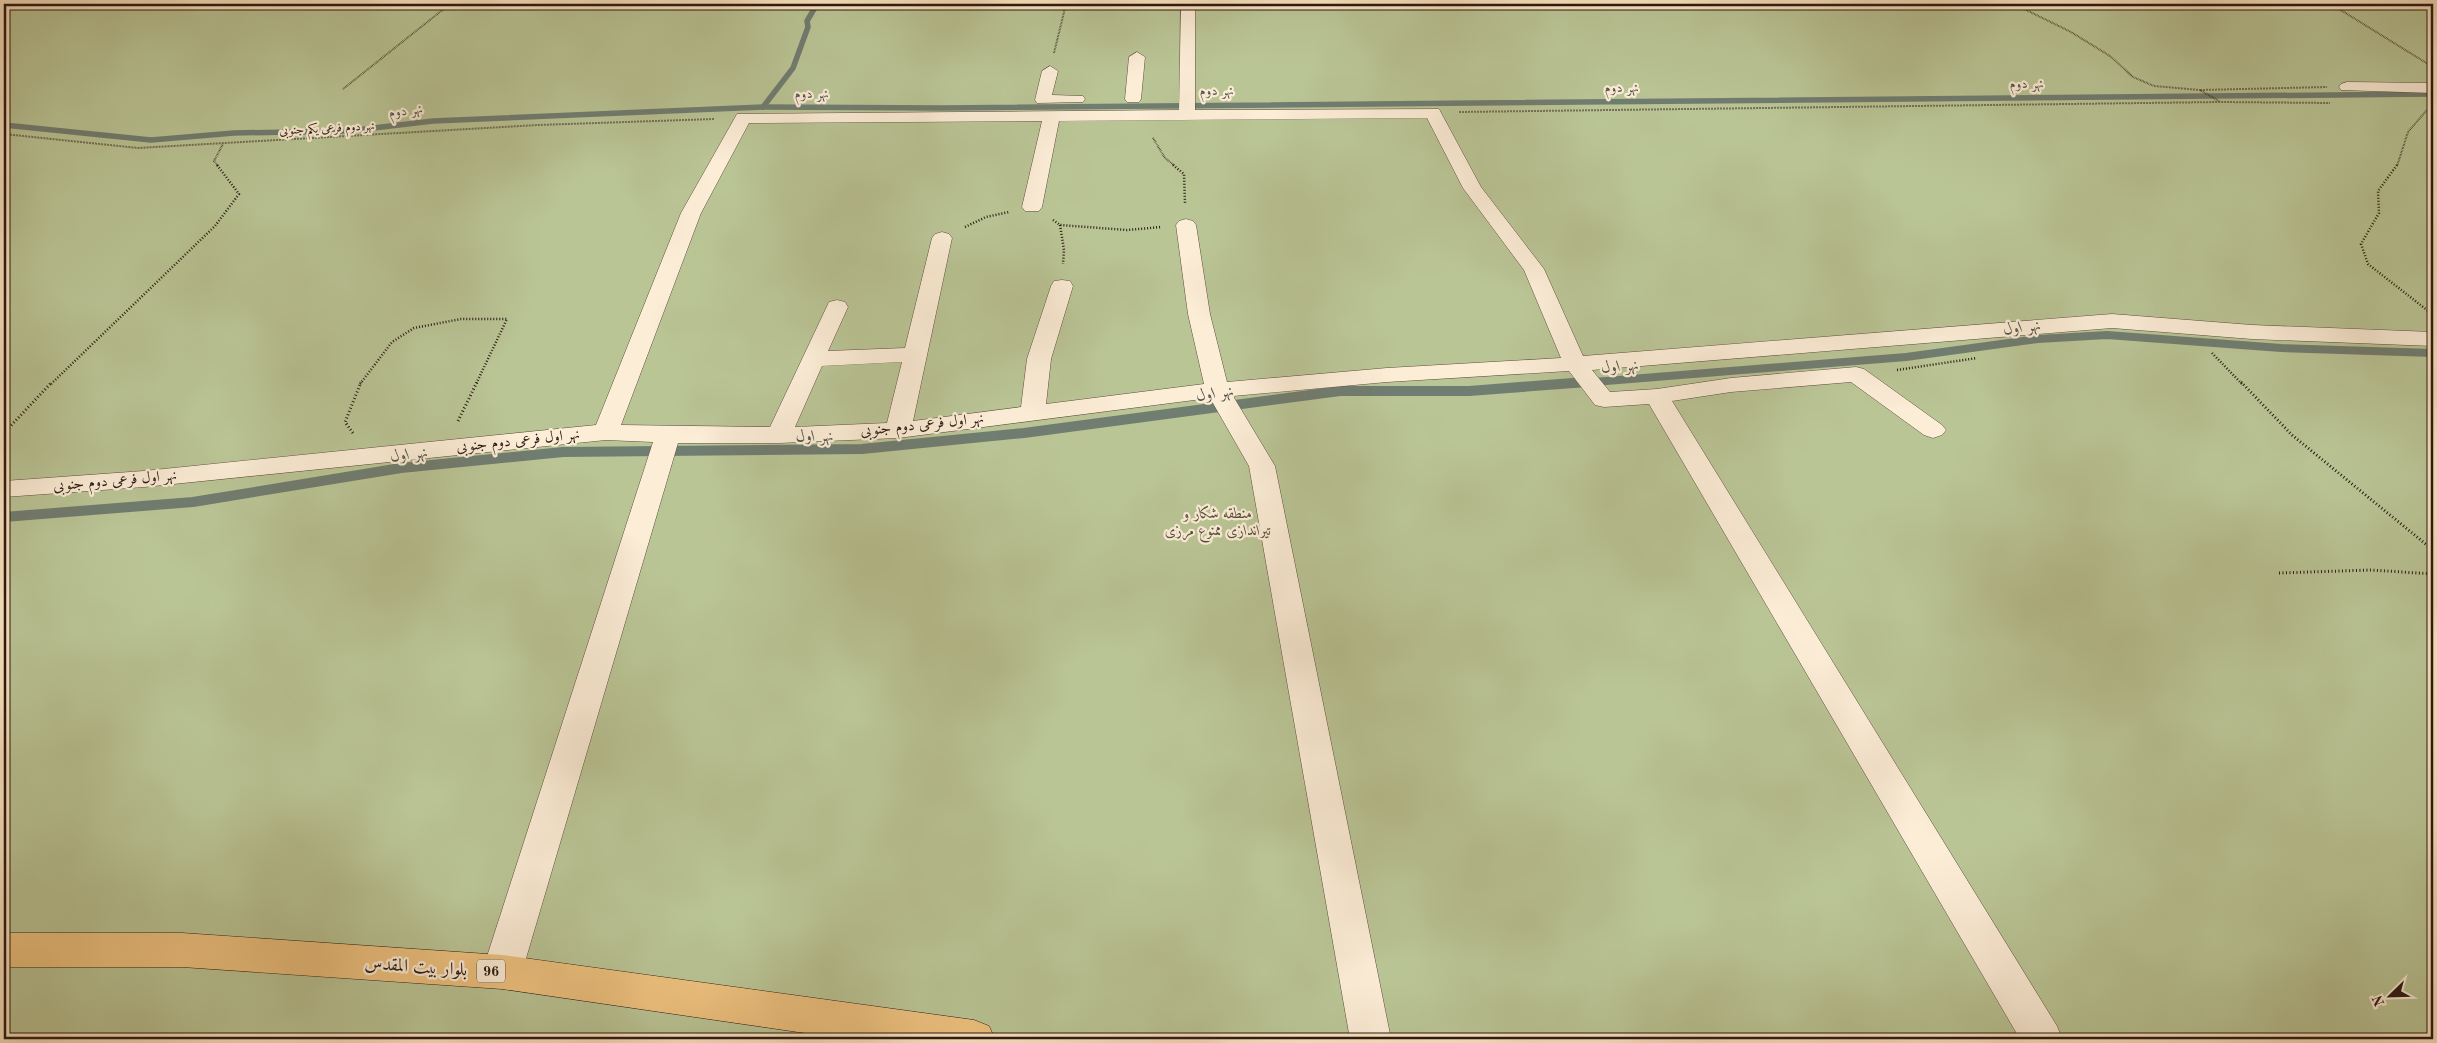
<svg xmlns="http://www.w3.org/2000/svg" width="2437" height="1043" font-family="'Old Standard TT',Amiri,serif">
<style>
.green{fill:#bac596;stroke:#726f54}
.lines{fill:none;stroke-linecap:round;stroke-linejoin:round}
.stream-far2{stroke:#707d71;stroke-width:5.5}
.stream-far1{stroke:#707d71;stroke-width:8}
.stream{stroke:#707d71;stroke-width:10}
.minor-casing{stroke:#5e4c3e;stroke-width:1}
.major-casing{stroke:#291913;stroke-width:1}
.path-far2{stroke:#291913;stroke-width:2;stroke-dasharray:0.5 1;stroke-linecap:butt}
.path-far1{stroke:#291913;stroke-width:2.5;stroke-dasharray:1 2;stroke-linecap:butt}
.path{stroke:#291913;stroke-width:3;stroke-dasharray:1 2.5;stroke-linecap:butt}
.minor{fill:#fcedd7;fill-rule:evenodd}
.major{fill:#eec280;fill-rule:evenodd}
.labels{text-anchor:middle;stroke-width:4.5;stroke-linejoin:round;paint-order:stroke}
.far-street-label{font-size:12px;fill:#291913;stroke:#fcedd7}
.far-water-label{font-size:14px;font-style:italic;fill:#52534a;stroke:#fcedd7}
.shield{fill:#fcedd7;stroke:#68594e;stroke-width:1}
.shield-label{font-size:14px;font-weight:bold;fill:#291913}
.street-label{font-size:15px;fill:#291913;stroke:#fcedd7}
.park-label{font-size:15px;font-style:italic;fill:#544d3a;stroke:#fcedd7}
.water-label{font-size:16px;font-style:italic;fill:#52534a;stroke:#fcedd7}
.near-street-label{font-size:18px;fill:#291913;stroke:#fcedd7}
</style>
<rect width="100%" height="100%" fill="#fbe4c1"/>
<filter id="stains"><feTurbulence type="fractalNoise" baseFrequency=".004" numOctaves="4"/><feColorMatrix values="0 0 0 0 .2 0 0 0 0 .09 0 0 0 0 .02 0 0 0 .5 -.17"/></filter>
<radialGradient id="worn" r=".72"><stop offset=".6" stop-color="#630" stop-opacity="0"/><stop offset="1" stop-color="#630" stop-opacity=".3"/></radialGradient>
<rect class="green" x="4" y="4" width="2429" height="1035"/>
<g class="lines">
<g class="stream-far2">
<path d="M763,107L793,68L808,27L807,21L817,4"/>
<path d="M4,125L151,140L234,133L348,131L433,121L763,107L942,108L2433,94"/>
</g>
<path class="stream-far1" d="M1569,384L1906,357L2038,339L2107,335L2281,348L2433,353"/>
<path class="stream" d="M4,517L193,502L401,468L563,452L862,449L1024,433L1340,391H1469L1586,382"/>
<g class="minor-casing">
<g id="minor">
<path d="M1181,4H1195V110L1439,109L1481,187L1544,269L1583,356L2112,314L2252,325L2433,332V346L2252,339L2112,328L1592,370L1610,392L1657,389L1731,378L1856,367L1864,369L1942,425L1946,430L1942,435L1933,438L1924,435L1851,382L1731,392L1672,401L2057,1026L2062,1039H2020L1649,404L1604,407L1595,405L1569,371L1387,382L1233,396L1275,466L1391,1039H1350L1249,466L1210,398L898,438L779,443H678L522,972L516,984L502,989L488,984L482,972L653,442L606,440L144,487L4,497V481L144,471L596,425L681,213L737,114L1179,110ZM1427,118L1463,188L1524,270L1561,358L1387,368L1227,382L1210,314L1196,225L1193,221L1186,219L1179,221L1176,225L1188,314L1204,384L1046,404L1051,359L1073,286L1070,281L1062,280L1054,281L1051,286L1027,359L1021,407L913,421L952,238L949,234L942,232L935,234L932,238L905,348L828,351L848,307L845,302L837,300L829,302L770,427L621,425L701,213L749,123L1042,121L1022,207L1025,211H1039L1042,207L1059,121ZM902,362L887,423L795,427L822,366Z"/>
<path d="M1137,52L1145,57L1141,99L1139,102H1127L1125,99L1129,57Z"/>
<path d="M1050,66L1058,71L1052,95L1083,96L1085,99L1083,102L1037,103L1035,100L1042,71Z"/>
<path d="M2347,82L2433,83V93L2341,90L2339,87L2341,84Z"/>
</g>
</g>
<g class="major-casing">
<path id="major" d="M4,933H182L502,955L974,1020L989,1026L995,1039H846L502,989L182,967H4Z"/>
</g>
<g class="path-far2">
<path d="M2014,4L2071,32L2110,56L2133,77L2154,86L2200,90L2219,101"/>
<path d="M2331,4L2428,64"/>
<path d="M1054,53L1066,4"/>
<path d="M343,89L450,4"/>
<path d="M2200,90L2327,87"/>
<path d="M1459,112L2220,102L2330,103"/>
<path d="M4,134L138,148L538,125L714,119"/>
<path d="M1153,138L1165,158L1175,166"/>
<path d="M218,166L214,161L223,144"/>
<path d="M2397,166L2408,132L2427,110"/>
</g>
<g class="path-far1">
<path d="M1173,165L1184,174L1185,204"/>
<path d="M2397,165L2378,191L2379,213L2361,244L2368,264L2432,314"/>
<path d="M1053,220L1060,225L1127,230L1161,227"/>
<path d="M1060,225L1064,250L1063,264"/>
<path d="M965,227L986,217L1009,212"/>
<path d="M2212,353L2242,384"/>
<path d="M1897,370L1977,358"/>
<path d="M51,384L215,226L239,194L217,165"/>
<path d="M360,384L392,342L414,328L461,319H507L476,384"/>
</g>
<g class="path">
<path d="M2241,382L2292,435L2433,550"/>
<path d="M458,421L477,382"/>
<path d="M4,433L52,382"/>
<path d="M353,433L345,422L361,382"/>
<path d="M2279,573L2371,570L2433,574"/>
</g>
<use href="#minor" class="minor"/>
<use href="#major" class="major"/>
</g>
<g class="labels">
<g class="far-street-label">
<text transform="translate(327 128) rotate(-3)" y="4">نهر دوم فرعی یکم جنوبی</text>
</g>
<g class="far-water-label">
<text x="2027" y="88">نهر دوم</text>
<text x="1622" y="92">نهر دوم</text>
<text x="1217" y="95">نهر دوم</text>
<text x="812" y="98">نهر دوم</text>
<text transform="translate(406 110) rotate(-7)" y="5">نهر دوم</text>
</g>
<rect class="shield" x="477" y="959.5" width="28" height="23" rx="4"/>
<g class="shield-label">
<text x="491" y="976">96</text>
</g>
<g class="street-label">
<text transform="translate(922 424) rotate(-6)" y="5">نهر اول فرعی دوم جنوبی</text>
<text transform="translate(518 440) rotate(-6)" y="5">نهر اول فرعی دوم جنوبی</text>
<text transform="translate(115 480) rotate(-5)" y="5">نهر اول فرعی دوم جنوبی</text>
</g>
<g class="park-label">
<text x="1218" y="518">منطقه شکار و<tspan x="1218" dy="17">تیراندازی ممنوع مرزی</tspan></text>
</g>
<g class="water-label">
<text transform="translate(2022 326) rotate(-7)" y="6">نهر اول</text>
<text transform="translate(1620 365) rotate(-4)" y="6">نهر اول</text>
<text transform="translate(1215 392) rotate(-8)" y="6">نهر اول</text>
<text x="815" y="441">نهر اول</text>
<text transform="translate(409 453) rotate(-7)" y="6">نهر اول</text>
</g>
<g class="near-street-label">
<text transform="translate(416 966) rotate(4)" y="6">بلوار بیت المقدس</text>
</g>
</g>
<rect width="2437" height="1043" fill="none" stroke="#fbe4c1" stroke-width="20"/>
<rect x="5" y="5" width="2427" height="1033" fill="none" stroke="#291913" stroke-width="2.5"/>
<rect x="10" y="10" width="2417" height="1023" fill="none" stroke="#291913"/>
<g transform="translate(2390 996) rotate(247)" stroke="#fcedd7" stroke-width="4" paint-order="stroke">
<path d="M0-4L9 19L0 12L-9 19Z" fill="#291913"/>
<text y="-8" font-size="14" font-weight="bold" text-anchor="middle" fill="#291913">N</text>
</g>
<rect width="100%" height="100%" filter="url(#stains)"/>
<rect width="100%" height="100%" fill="url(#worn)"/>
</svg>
